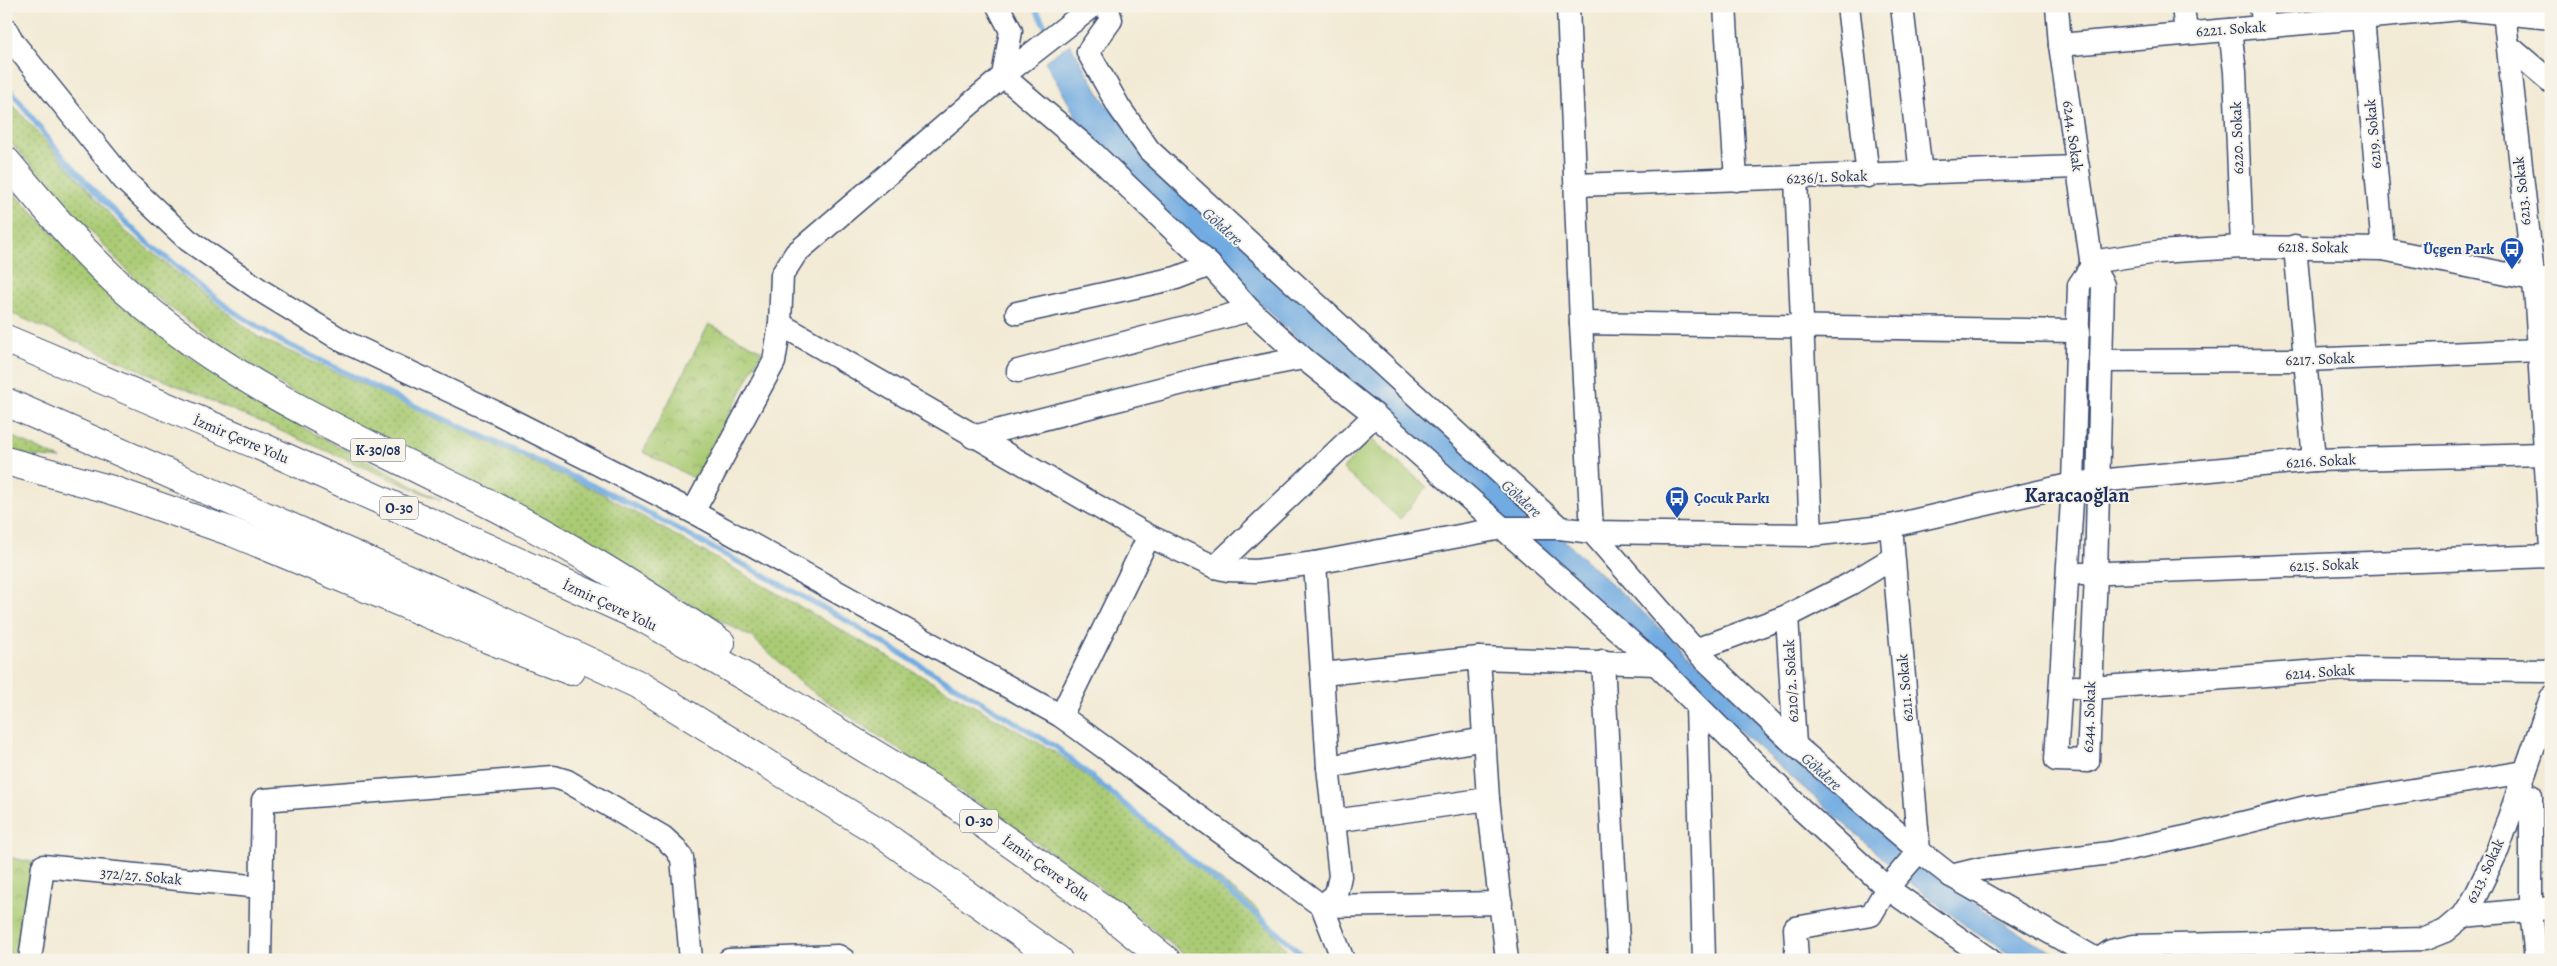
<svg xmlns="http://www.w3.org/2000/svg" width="2557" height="966" font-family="Alegreya,serif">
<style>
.grass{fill:url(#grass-dots);stroke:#627d69}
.park{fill:url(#park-crowns);stroke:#627d69}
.pitch{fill:#aacb74;stroke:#627d69}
.water{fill:#71abe1;stroke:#466da0}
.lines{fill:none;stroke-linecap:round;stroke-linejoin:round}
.stream{stroke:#71abe1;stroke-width:5.5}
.minor-casing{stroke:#3b4b70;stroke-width:25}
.highway-casing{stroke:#3b4b70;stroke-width:30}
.minor{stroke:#fff;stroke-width:22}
.highway{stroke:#fff;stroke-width:28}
.labels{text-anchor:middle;stroke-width:4;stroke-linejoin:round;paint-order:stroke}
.shield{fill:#f7f3e8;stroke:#5d6a87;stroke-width:1}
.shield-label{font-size:14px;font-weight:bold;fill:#1b2f5e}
.street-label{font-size:15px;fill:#1b2f5e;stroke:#f7f3e8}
.transit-label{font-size:15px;font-weight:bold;fill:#164399;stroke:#f7f3e8;text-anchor:end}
.water-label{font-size:16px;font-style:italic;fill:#355485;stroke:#f7f3e8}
.district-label{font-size:20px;font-weight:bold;fill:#1b2f5e;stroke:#f7f3e8}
</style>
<defs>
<pattern id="grass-dots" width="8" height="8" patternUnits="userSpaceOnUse" patternTransform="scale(1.25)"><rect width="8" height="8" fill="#aacb74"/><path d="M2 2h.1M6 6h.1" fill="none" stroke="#8aa562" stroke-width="1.8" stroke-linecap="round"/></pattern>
<pattern id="park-crowns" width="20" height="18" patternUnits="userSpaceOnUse" patternTransform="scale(1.25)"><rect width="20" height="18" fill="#aacb74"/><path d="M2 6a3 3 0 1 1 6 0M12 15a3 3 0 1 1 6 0" fill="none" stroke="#8aa562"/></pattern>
</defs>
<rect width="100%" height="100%" fill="#f7f3e8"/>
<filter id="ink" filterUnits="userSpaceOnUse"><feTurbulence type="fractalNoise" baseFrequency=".02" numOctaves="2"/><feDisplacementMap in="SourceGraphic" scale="10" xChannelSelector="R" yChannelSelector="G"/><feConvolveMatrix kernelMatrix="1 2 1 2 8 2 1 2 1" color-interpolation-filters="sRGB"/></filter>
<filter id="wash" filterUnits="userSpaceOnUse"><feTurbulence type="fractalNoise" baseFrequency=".0096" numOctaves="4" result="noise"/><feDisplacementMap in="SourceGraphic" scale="20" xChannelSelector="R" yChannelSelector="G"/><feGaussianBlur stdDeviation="1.12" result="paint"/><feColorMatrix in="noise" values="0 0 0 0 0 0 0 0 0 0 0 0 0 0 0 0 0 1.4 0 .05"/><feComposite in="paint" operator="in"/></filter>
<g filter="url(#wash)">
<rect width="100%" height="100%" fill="#f2ead4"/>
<g class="grass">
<path d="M6,97L125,231L258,337L603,494L1058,754L1256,908L1293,960H1191L1086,876L799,682L753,638L441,469L336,421L218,343L141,286L13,145L6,135Z"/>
<path d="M6,184L114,298L233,390L441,501L6,311Z"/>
<path d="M6,434L61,459L6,453Z"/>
</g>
<g class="park">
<path d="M709,324L762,351L696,479L643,452Z"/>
<path d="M6,857L38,863L21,957L6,954Z"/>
</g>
<path class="pitch" d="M1370,438L1427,487L1400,519L1343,469Z"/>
<path class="water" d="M1070,44L1106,105L1545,523L1922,867L2017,932L2067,960H2019L1970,929L1911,883L1308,348L1112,165L1077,118L1045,61Z"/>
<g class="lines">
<g class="stream">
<path d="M1034,6L1050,35"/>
<path d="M6,84L53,145L101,198L143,239L228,308L279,340L397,398L616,496L837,615L1056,747L1275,930L1307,960"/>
</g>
</g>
</g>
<g filter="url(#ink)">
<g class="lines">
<g class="minor-casing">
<g id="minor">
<path d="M998,6L1011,31L1003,76L1091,151L1210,265L1250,310L1303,358L1375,415L1656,664L1801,809L1887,888L1990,960"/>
<path d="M1107,6L1111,20L1088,52L1119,107L1149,150L1560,528L1592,532L1811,535L1891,526L2073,484L2098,481L2314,460L2544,454"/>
<path d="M1568,6L1581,323L1592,532L1695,650L1795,745L1919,851L1951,876L2098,960"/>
<path d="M1725,6L1736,180"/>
<path d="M1848,6L1868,176"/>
<path d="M1902,6L1921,174"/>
<path d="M2057,6L2060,45L2092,266L2103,285L2096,574L2088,761L2056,760L2073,484L2079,285L2092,266"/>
<path d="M2183,6L2186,33"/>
<path d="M2261,6L2264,27"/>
<path d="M2504,12L2536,302L2551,549"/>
<path d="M2363,18L2383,249"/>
<path d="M6,29L12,41L124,180L188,240L263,292L343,341L497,413L693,512L1061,716L1322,906L1501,903"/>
<path d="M2230,30L2235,72L2242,247"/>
<path d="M2060,45L2461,9L2551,18"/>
<path d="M2510,47L2551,82"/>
<path d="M1796,178L1811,535"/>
<path d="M1576,185L2078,167"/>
<path d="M2295,246L2314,460"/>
<path d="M2091,262L2157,252L2242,247L2383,249L2532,279H2551"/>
<path d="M1017,313L1176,278L1210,265"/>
<path d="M1581,323L2079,331"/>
<path d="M780,324L1149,536L1215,567L1228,570L1256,571L1315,563L1502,528H1560"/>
<path d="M2101,361L2305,360L2539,350"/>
<path d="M1018,371L1250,310"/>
<path d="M973,437L1210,376L1303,358"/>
<path d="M693,512L774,362L780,324L782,275L796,253L1003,76L1093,6"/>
<path d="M1891,526L1919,851"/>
<path d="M1315,563L1328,767L1340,876L1336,894L1322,906L1343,960"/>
<path d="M1215,567L1375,415"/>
<path d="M2082,574L2551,556"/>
<path d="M1787,616L1795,745"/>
<path d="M1695,650L1787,616L1850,584L1893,558"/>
<path d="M1479,658L1488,799L1507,960"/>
<path d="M1603,661L1619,960"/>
<path d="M1322,674L1479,658L1656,664"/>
<path d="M2075,687L2090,688L2347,669L2551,671"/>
<path d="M1697,706L1704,960"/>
<path d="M1061,716L1149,536"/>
<path d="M1328,767L1484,739"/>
<path d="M2518,792L2531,796V910L2536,960"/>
<path d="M1334,821L1488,799"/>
<path d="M1951,876L1980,869L2110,853L2190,836L2307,807L2525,772"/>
<path d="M2463,916L2551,908"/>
<path d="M30,960L43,866L261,887"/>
<path d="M260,960L263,800L554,777L567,781L663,837L675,848L682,858L691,960"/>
<path d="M729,960L838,956L844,960"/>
<path d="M1797,960L1795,928L1871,915L1887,888L1919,851"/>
<path d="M2098,960L2111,951L2134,946L2425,939L2445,931L2463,916L2474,899L2498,849L2551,698"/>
</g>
</g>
<g class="highway-casing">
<g id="highway">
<path d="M6,161C43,205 82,251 125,290C233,386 365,442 493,506C572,546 647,594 721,643"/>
<path d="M6,339L260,446L643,618L782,698L942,795L1098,905L1166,960"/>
<path d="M6,402L470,606L637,684L879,832L1058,960"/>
<path d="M6,461L109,489L232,532L488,639L571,671"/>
</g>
</g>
<use href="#minor" class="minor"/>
<use href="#highway" class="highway"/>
</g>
</g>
<defs>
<g id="bus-pin" transform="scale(1.25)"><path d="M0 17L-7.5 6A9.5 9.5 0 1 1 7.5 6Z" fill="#1a4fb4" stroke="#f7f3e8"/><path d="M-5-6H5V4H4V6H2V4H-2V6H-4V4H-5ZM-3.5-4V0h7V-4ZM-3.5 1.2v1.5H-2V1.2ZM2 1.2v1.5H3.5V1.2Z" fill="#fff"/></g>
</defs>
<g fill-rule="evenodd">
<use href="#bus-pin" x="2512" y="249"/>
<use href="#bus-pin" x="1677" y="498"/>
</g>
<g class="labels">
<g class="shield">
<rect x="350.5" y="438.5" width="55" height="23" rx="4"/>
<rect x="380" y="496.5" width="38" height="23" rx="4"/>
<rect x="960" y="809.5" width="38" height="23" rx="4"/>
</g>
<g class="shield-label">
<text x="378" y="455">K-30/08</text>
<text x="399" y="513">O-30</text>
<text x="979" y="826">O-30</text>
</g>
<g class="street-label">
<text transform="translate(2231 29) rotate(-4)" y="5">6221. Sokak</text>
<text transform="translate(2373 134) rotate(-95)" y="5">6219. Sokak</text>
<text transform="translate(2073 136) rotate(82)" y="5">6244. Sokak</text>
<text transform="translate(2237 138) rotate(-92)" y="5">6220. Sokak</text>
<text transform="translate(1827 177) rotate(-2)" y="5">6236/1. Sokak</text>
<text transform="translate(2522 191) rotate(-96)" y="5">6213. Sokak</text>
<text transform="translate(2313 247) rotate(1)" y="5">6218. Sokak</text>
<text transform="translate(2320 359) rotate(-2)" y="5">6217. Sokak</text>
<text transform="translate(241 439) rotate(23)" y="5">İzmir Çevre Yolu</text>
<text transform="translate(2321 461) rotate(-3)" y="5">6216. Sokak</text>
<text transform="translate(2324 565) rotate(-2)" y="5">6215. Sokak</text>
<text transform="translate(610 605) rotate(25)" y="5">İzmir Çevre Yolu</text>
<text transform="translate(2320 672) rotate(-4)" y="5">6214. Sokak</text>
<text transform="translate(1791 681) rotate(-93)" y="5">6210/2. Sokak</text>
<text transform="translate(1905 688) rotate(-95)" y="5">6211. Sokak</text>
<text transform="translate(2089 717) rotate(-88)" y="5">6244. Sokak</text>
<text transform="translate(1046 868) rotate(35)" y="5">İzmir Çevre Yolu</text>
<text transform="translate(2485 871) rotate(-65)" y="5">6213. Sokak</text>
<text transform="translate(141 876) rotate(5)" y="5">372/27. Sokak</text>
</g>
<g class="transit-label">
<text x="2494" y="254">Üçgen Park</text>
<text x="1694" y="503" text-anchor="start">Çocuk Parkı</text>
</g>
<g class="water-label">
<text transform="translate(1223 226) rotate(42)" y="6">Gökdere</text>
<text transform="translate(1522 498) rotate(42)" y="6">Gökdere</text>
<text transform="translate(1822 771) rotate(42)" y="6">Gökdere</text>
</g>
<g class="district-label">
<text x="2077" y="502">Karacaoğlan</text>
</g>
</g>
<rect width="2557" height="966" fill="none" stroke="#f7f3e8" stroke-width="25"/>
</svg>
